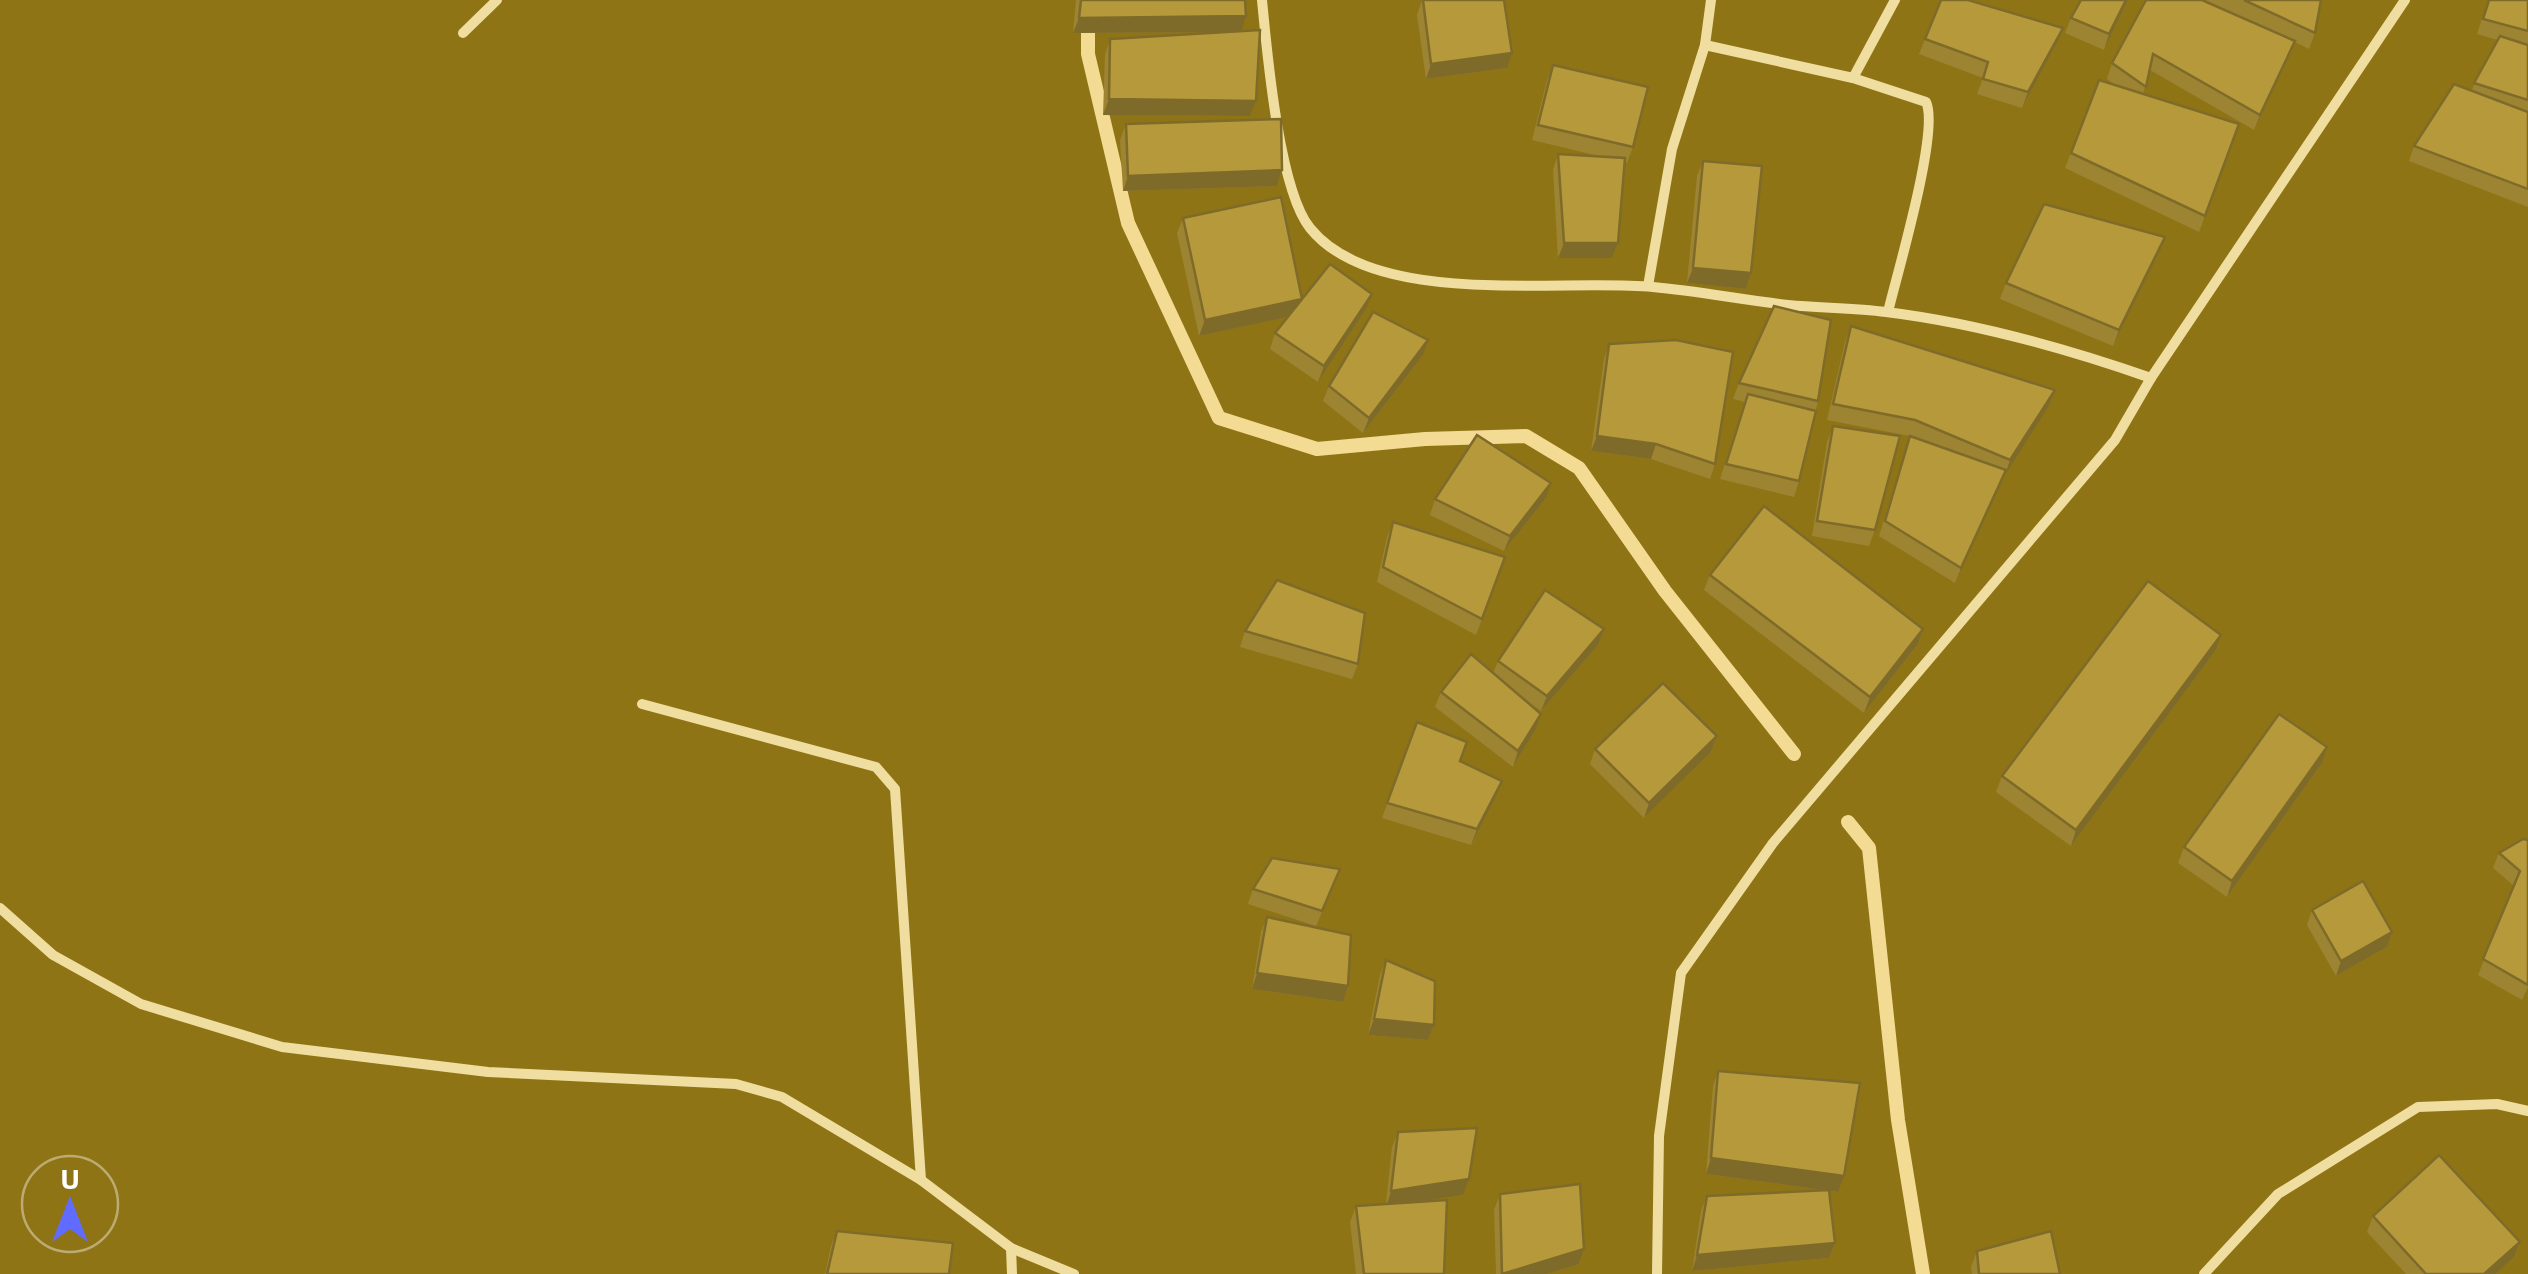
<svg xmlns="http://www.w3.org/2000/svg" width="2528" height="1274" font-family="'Exo 2',sans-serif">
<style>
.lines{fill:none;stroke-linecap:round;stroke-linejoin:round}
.stream{stroke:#f3db93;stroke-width:14}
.minor{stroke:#f0dea1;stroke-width:10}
.wall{fill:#9d8432}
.shaded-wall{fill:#7f6b29}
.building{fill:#b6993a;stroke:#7f6b29;stroke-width:2.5}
</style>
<rect width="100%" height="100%" fill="#8f7415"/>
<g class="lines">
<g class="stream">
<path d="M1088,0V54L1128,223L1219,418L1317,449L1425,439L1526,436L1579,468L1665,591L1794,754"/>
<path d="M1848,822L1869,848L1898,1120L1923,1274"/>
</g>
<g class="minor">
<path d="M1262,0C1267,52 1279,190 1310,228C1375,309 1562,278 1653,287C1698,291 1743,300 1788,305C1820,308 1854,308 1886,312C1976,323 2065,348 2151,378"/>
<path d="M463,33L497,0"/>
<path d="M1705,45L1853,78L1926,102C1940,130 1897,274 1888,312"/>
<path d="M1853,78L1895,0"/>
<path d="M1648,286L1672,149L1705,45L1711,0"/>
<path d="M642,704L876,767L895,789L921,1180"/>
<path d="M0,908L53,955L141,1004L282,1047L488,1072L736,1084L782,1097L921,1180L1011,1248L1074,1274"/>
<path d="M1011,1248L1012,1274"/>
<path d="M1657,1274L1659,1136L1681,973L1773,843L2115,440L2151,378L2405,0"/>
<path d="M2204,1274L2278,1194L2418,1107L2497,1104L2528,1111"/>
</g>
</g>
<g class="wall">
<path d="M1076,0H1245L1241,31L1256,101L1250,116L1103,115L1105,54L1110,39L1221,32L1073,33Z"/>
<path d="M1422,0L1507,68L1426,79L1417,15Z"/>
<path d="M1941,0L2057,43L2022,108L1977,94L1983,78L1919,54Z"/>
<path d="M2081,0H2128L2104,50L2065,33L2071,18Z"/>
<path d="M2205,0H2321L2315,33L2309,49L2295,42L2289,57L2254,130L2150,70L2143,94L2239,124L2199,232L2065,168L2099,80L2115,85L2107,79L2112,63L2256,24Z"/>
<path d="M2488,0H2528V207L2409,161L2414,146L2471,91L2498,40L2477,34Z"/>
<path d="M1553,65L1633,147L1627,163L1625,162L1618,243L1612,258H1558L1553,170L1558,154L1603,157L1532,140L1547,80Z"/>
<path d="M1126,124L1282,170L1277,186L1123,191L1120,140Z"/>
<path d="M1703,161L1751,273L1746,289L1687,283L1697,176Z"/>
<path d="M1183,218L1302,299L1366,309L1318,382L1270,349L1275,333L1289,316L1199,336L1177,233Z"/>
<path d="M2159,253L2113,346L2000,299L2006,283Z"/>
<path d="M1851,326L2055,390L2049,406L2004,475L1955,583L1879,536L1910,436L1922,441L1910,436L1827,420L1845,342Z"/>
<path d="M1609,344L1715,464L1710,479L1651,459L1591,451L1604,359Z"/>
<path d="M1423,355L1363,433L1323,401L1329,386Z"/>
<path d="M1739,383L1818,401L1799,481L1794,497L1720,479L1745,402L1733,399Z"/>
<path d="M1833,426L1875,530L1869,546L1812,536L1827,442Z"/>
<path d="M1546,498L1504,551L1430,515L1435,499Z"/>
<path d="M1393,522L1505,557L1476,635L1377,582L1387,537Z"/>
<path d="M1710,575L1923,629L1918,644L1864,713L1704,590Z"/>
<path d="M1245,631L1358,664L1352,679L1240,647Z"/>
<path d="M2221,635L2216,650L2071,846L1996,792L2002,776Z"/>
<path d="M1598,645L1541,711L1521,697L1541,714L1536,729L1513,767L1435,707L1441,692L1493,674L1498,661Z"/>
<path d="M1417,722L1460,761L1502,781L1496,797L1471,845L1382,818Z"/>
<path d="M1717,736L1711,752L1644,818L1590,764L1595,749Z"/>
<path d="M2322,763L2227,897L2178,863L2184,847Z"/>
<path d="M2523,839L2528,987L2522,1000L2478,975L2514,886L2493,868L2499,853Z"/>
<path d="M1334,885L1316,926L1248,904L1253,889Z"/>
<path d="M2312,910L2387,947L2336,976L2307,925Z"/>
<path d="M1267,917L1348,986L1343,1002L1252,989L1261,932Z"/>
<path d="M1386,960L1434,1025L1428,1040L1368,1035L1380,975Z"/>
<path d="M1718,1071L1838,1192L1829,1191L1835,1243L1829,1258L1692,1271L1701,1211L1707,1196L1824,1190L1706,1174L1713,1086Z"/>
<path d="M1398,1132L1463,1195L1419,1202L1444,1274H1356L1350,1222L1356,1206L1386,1204L1392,1147Z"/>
<path d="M1500,1194L1584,1249L1579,1264L1547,1274H1496L1494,1210Z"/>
<path d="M2373,1216L2520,1242L2514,1257L2496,1274H2406L2367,1232Z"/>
<path d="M837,1231L949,1274H825L831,1246Z"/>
<path d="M1977,1251L2060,1274H1972L1971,1267Z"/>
</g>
<g class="shaded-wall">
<path d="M2126,0H2128L2104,50L2109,34Z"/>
<path d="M1246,16L1241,32L1073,33L1079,18Z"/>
<path d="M2063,28L2057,43L2022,108L2028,92Z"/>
<path d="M2295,41L2289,57L2254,130L2260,115Z"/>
<path d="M1512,53L1507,68L1426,79L1431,64Z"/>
<path d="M1109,99L1256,101L1250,116L1103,115Z"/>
<path d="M1282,170L1277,186L1123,191L1128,176Z"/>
<path d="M2165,237L2159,253L2113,346L2119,330Z"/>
<path d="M1564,243H1618L1612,258H1558Z"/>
<path d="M1693,268L1751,273L1746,289L1687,283Z"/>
<path d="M1372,294L1366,309L1318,382L1324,366Z"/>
<path d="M1302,299L1296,315L1199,336L1205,320Z"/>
<path d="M1428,340L1423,355L1363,433L1369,418Z"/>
<path d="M2055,390L2049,406L2005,475L2010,460Z"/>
<path d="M1597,436L1656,444L1651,459L1591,451Z"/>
<path d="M2006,470L2000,486L1955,583L1961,568Z"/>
<path d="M1551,483L1546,498L1504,551L1510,536Z"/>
<path d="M1604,629L1598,645L1541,711L1547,696Z"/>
<path d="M1923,629L1918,644L1864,713L1870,697Z"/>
<path d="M2221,635L2216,650L2071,846L2076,830Z"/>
<path d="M1541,714L1536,729L1513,767L1518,751Z"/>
<path d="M1717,736L1711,752L1644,818L1649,803Z"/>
<path d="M2327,747L2322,763L2227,897L2232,881Z"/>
<path d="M1502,781L1496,797L1471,845L1477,829Z"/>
<path d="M2392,932L2387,947L2336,976L2341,961Z"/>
<path d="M1257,973L1348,986L1343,1002L1252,989Z"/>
<path d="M1374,1019L1434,1025L1428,1040L1368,1035Z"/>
<path d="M1711,1158L1844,1176L1838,1192L1706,1174Z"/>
<path d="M1469,1179L1463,1195L1386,1207L1391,1191Z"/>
<path d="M2520,1242L2514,1257L2496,1274H2484Z"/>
<path d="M1835,1243L1829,1258L1692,1271L1697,1255Z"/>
<path d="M1584,1249L1579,1264L1547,1274H1502Z"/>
</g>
<g class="building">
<path d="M1081,0H1245L1246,16L1079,18Z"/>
<path d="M1423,0H1504L1512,53L1431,64Z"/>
<path d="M1941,0H1968L2063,28L2028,92L1983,79L1988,62L1925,39Z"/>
<path d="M2081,0H2126L2109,34L2071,18Z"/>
<path d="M2146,0H2202L2295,41L2260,115L2153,54L2146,87L2112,63Z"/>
<path d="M2244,0H2321L2315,33Z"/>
<path d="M2489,0H2528V31L2483,19Z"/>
<path d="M1260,30L1256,101L1109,99L1110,39Z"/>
<path d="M2500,36L2528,45V100L2474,83Z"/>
<path d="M1553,65L1648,87L1633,147L1538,125Z"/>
<path d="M2099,80L2239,124L2205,216L2071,153Z"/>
<path d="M2454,84L2528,112V189L2414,146Z"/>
<path d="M1281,119L1282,170L1128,176L1126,124Z"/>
<path d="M1558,154L1625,158L1618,243H1564Z"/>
<path d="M1703,161L1762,166L1751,273L1693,268Z"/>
<path d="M1281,197L1302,299L1205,320L1183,218Z"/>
<path d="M2044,204L2165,237L2119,330L2006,283Z"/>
<path d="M1330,264L1372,294L1324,366L1275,333Z"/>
<path d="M1774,306L1831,320L1818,401L1739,383Z"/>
<path d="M1373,312L1428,340L1369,418L1329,386Z"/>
<path d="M1851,326L2055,390L2010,460L1915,420L1833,404Z"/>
<path d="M1676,340L1733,352L1715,464L1656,444L1597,436L1609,344Z"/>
<path d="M1748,394L1816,411L1799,481L1726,464Z"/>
<path d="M1833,426L1900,436L1875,530L1817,521Z"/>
<path d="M1477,435L1551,483L1510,536L1435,499Z"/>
<path d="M1910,436L2006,470L1961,568L1885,521Z"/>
<path d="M1764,506L1923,629L1870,697L1710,575Z"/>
<path d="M1393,522L1505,557L1482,619L1383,567Z"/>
<path d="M1277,580L1365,613L1358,664L1245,631Z"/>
<path d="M2148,581L2221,635L2076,830L2002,776Z"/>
<path d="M1545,590L1604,629L1547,696L1498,661Z"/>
<path d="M1471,654L1541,714L1518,751L1441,692Z"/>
<path d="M1663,683L1717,736L1649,803L1595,749Z"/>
<path d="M2279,714L2327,747L2232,881L2184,847Z"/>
<path d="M1417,722L1467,742L1460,761L1502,781L1477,829L1387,803Z"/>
<path d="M2523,839L2528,840V985L2483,959L2520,871L2499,853Z"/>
<path d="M1272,858L1340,869L1322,911L1253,889Z"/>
<path d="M2363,881L2392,932L2341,961L2312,910Z"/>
<path d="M1267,917L1351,935L1348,986L1257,973Z"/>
<path d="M1386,960L1435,981L1434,1025L1374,1019Z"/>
<path d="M1718,1071L1860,1083L1844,1176L1711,1158Z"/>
<path d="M1477,1128L1469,1179L1391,1191L1398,1132Z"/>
<path d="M2439,1155L2520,1242L2484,1274H2426L2373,1216Z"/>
<path d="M1580,1184L1584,1249L1502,1274L1500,1194Z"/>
<path d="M1829,1190L1835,1243L1697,1255L1707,1196Z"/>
<path d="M1447,1200L1444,1274H1364L1356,1206Z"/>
<path d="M837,1231L953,1243L949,1274H827Z"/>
<path d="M2051,1231L2060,1274H1979L1977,1251Z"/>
</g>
<g transform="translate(70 1204)"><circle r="48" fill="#8f7415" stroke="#bcac73" stroke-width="2.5"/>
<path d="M0-8L18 38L0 25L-18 38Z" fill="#606cff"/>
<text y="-15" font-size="28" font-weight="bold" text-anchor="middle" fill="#ffffff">U</text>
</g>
</svg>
